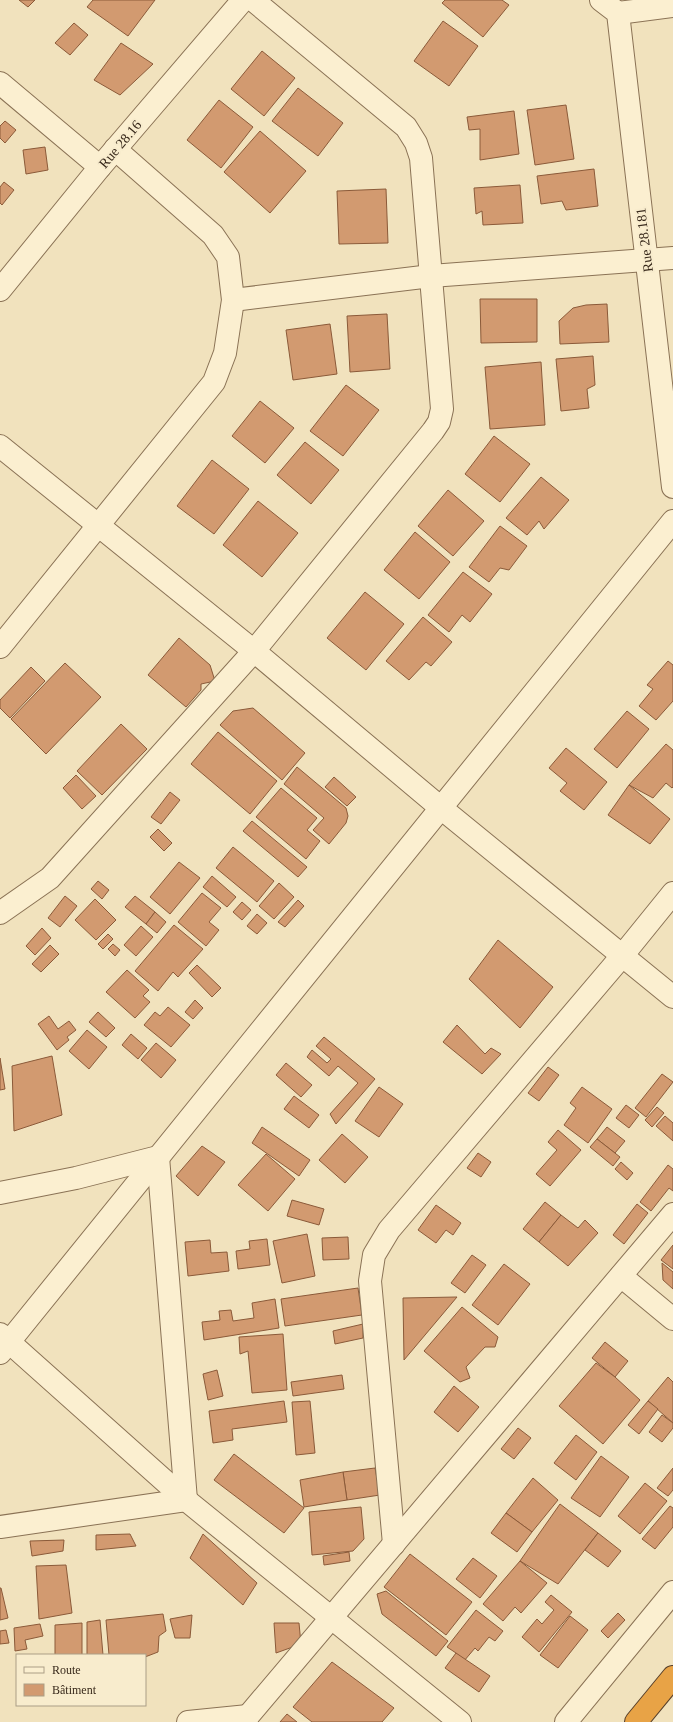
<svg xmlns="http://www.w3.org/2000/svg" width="673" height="1722" font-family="'Times New Roman',serif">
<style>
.building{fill:#d29a70;stroke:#8b5a39}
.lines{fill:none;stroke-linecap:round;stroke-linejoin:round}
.minor-casing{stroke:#8a7255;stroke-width:24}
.highway-casing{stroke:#573f2a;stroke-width:24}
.minor{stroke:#fbefd0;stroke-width:22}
.highway{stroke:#e8a346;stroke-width:22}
.labels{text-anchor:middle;stroke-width:4;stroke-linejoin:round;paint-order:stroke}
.street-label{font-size:14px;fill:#38291b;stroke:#f8eccd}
</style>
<rect width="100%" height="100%" fill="#f1e2bd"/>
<g class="building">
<path d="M19,0H35L28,7Z"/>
<path d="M93,0H155L128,36L87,7Z"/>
<path d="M445,0H502L509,5L483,37L442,3Z"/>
<path d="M443,21L478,46L449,86L414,61Z"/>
<path d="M74,23L88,35L70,55L55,43Z"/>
<path d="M121,43L153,64L120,95L94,80Z"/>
<path d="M262,51L295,78L264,116L231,89Z"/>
<path d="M298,88L343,123L318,156L272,121Z"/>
<path d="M219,100L253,127L221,168L187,140Z"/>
<path d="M566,105L574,159L535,165L527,110Z"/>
<path d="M514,111L519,154L480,160V129L469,130L467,117Z"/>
<path d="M5,121L16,130L5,143L0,138V126Z"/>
<path d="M260,131L306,171L270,213L224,172Z"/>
<path d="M45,147L48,170L26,174L23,150Z"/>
<path d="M594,169L598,206L566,210L562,201L541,204L537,176Z"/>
<path d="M4,182L14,190L2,205L0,203V187Z"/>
<path d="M520,185L523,223L483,225L482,211L476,214L474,188Z"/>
<path d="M386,189L388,243L339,244L337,191Z"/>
<path d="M480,299H537V342L481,343Z"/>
<path d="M607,304L609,342L560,344L559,321L573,308L586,305Z"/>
<path d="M387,314L390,369L350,372L347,316Z"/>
<path d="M330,324L337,374L293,380L286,330Z"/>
<path d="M593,356L595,385L587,389L589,408L561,411L556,359Z"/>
<path d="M541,362L545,425L490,429L485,367Z"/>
<path d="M346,385L379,410L343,456L310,431Z"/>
<path d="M260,401L294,428L265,463L232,436Z"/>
<path d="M494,436L530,464L500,502L465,474Z"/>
<path d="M305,442L339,470L311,504L277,475Z"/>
<path d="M212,460L249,489L214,534L177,506Z"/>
<path d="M541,477L569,500L544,529L539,521L527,535L506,518Z"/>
<path d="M448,490L484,521L453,556L418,526Z"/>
<path d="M258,501L298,533L262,577L223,545Z"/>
<path d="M500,526L527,546L509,570L500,568L489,582L469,567Z"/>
<path d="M415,532L450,562L419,599L384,570Z"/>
<path d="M463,572L492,594L470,622L462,615L449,632L428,615Z"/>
<path d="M365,592L404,624L366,670L327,638Z"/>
<path d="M423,617L452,642L431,666L426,662L409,680L386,661Z"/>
<path d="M179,638L210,665L215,681L201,684V690L186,707L148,675Z"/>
<path d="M668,661L673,665V701L656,720L639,706L653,689L647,685Z"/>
<path d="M65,663L101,697L46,754L11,719Z"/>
<path d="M31,667L45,681L10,718L0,708V700Z"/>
<path d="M253,708L305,753L282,780L220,725L233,711Z"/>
<path d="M627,711L649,729L617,768L594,749Z"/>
<path d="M121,724L147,749L102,795L77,771Z"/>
<path d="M218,732L277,781L250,814L191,764Z"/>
<path d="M666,744L673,750V787L672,788L666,783L653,798L629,785Z"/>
<path d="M566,748L607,782L584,810L560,791L567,783L549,768Z"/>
<path d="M297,767L346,808L348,816L346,823L329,844L313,830L324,818L284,784Z"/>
<path d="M76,775L96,796L82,809L63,788Z"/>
<path d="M334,777L356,797L347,806L325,787Z"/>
<path d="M629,785L670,819L650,844L608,815Z"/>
<path d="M281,788L317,818L307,830L320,841L306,859L256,817Z"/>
<path d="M170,792L180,800L161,824L151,817Z"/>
<path d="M252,821L307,867L298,877L243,831Z"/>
<path d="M158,829L172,843L164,851L150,837Z"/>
<path d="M233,847L274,881L257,902L216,868Z"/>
<path d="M179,862L200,878L170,914L150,897Z"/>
<path d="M212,876L236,897L227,907L203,887Z"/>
<path d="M98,881L109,890L102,899L91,889Z"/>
<path d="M279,883L294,897L274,919L259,906Z"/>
<path d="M202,893L221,908L209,922L219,930L206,946L178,922Z"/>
<path d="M65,896L77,906L60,927L48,918Z"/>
<path d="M135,896L155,912L146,924L125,907Z"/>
<path d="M95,899L116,920L96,940L75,920Z"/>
<path d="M298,900L304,906L285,927L278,922Z"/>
<path d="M242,902L251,910L242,920L233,912Z"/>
<path d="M155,912L166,922L157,933L146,924Z"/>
<path d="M257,914L267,923L257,934L247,926Z"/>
<path d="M174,925L203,949L178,977L173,972L158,991L135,971Z"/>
<path d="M141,926L153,937L136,956L124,945Z"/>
<path d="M42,928L51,938L35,955L26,946Z"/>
<path d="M108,934L113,939L103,949L98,944Z"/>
<path d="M498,940L553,987L520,1028L469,979Z"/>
<path d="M113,944L120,950L115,956L108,949Z"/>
<path d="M50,945L59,954L41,972L32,964Z"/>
<path d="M197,965L221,988L212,997L189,973Z"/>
<path d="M127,970L149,990L143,996L150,1002L135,1018L106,992Z"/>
<path d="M195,1000L203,1008L193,1019L185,1012Z"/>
<path d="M168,1007L190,1025L171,1047L144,1025L155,1012L160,1016Z"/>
<path d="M98,1012L115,1028L106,1037L89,1022Z"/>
<path d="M49,1016L58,1029L69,1021L76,1030L67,1037L69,1040L57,1050L38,1024Z"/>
<path d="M457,1025L485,1054L491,1048L501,1054L482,1074L443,1042Z"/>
<path d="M87,1030L107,1047L89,1069L69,1051Z"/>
<path d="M131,1034L147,1048L138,1059L122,1045Z"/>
<path d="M324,1037L375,1079L336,1124L330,1114L358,1083L338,1066L329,1076L307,1057L312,1050L327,1063L331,1059L316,1046Z"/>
<path d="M156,1043L176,1060L161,1078L141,1060Z"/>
<path d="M52,1056L62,1115L14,1131L12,1066Z"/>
<path d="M0,1058L5,1089L0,1090Z"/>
<path d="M286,1063L312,1085L301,1097L276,1075Z"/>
<path d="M548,1067L559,1075L539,1101L528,1093Z"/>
<path d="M662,1074L673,1082L646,1117L635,1108Z"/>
<path d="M379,1087L403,1104L379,1137L355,1121Z"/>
<path d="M582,1087L612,1109L588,1143L564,1125L576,1108L570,1103Z"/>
<path d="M294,1096L319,1115L309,1128L284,1109Z"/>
<path d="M626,1105L639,1115L629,1128L616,1118Z"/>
<path d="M657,1107L664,1113L652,1127L645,1120Z"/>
<path d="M665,1116L673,1123V1141L656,1126Z"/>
<path d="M262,1127L310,1160L299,1176L252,1143Z"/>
<path d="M607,1127L625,1141L615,1153L597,1139Z"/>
<path d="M558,1130L581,1150L550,1186L536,1174L557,1150L548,1142Z"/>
<path d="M342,1134L368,1157L345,1183L319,1160Z"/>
<path d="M597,1139L620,1157L613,1166L590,1147Z"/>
<path d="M202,1146L225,1162L198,1196L176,1176Z"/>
<path d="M478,1153L491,1162L481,1177L467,1168Z"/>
<path d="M266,1154L295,1179L268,1211L238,1185Z"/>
<path d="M621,1162L633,1173L627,1180L615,1169Z"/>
<path d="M668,1165L673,1169V1191L669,1188L651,1211L640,1202Z"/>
<path d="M292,1200L324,1209L319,1225L287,1216Z"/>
<path d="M545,1202L561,1215L539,1242L523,1229Z"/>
<path d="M637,1204L648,1213L624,1244L613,1235Z"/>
<path d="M436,1205L461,1223L453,1235L446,1230L436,1243L418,1230Z"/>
<path d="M561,1215L578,1228L585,1220L598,1233L568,1266L539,1242Z"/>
<path d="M307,1234L315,1276L282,1283L273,1241Z"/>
<path d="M348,1237L349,1259L323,1260L322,1238Z"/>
<path d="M267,1239L270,1265L238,1269L236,1251L250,1249L249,1241Z"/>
<path d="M210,1240L211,1253L227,1252L229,1271L188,1276L185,1242Z"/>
<path d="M673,1245V1269L661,1260Z"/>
<path d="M472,1255L486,1265L465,1293L451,1283Z"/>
<path d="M662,1263L673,1272V1289L663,1280Z"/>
<path d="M504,1264L530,1284L498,1325L472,1305Z"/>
<path d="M358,1288L362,1315L285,1326L281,1299Z"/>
<path d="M457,1297L404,1360L403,1298Z"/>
<path d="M275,1299L279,1328L204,1340L202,1322L220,1320L219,1311L231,1310L233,1321L254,1318L252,1303Z"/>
<path d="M462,1307L498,1337L495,1347H485L466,1367L470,1378L460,1382L424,1351Z"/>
<path d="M363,1324V1338L335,1344L333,1331Z"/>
<path d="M283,1334L287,1390L252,1393L248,1351L240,1354L239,1337Z"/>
<path d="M605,1342L628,1361L615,1377L592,1358Z"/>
<path d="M596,1363L615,1377L640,1400L603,1444L559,1406Z"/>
<path d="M217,1370L223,1396L208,1400L203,1374Z"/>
<path d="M342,1375L344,1389L293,1396L291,1382Z"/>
<path d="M668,1377L673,1382V1423L648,1401Z"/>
<path d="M454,1386L479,1407L458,1432L434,1412Z"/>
<path d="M284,1401L287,1422L232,1429L233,1440L213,1443L209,1411Z"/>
<path d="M310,1401L315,1453L296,1455L292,1402Z"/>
<path d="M648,1401L658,1409L639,1434L628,1425Z"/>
<path d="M662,1415L673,1423V1428L662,1442L649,1432Z"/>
<path d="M518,1428L531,1438L514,1459L501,1449Z"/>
<path d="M576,1435L597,1452L576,1480L554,1463Z"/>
<path d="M234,1454L304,1508L284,1533L214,1480Z"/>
<path d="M601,1456L629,1477L600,1517L571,1498Z"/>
<path d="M375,1468L380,1495L347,1500L343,1472Z"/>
<path d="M673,1468V1490L668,1496L657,1488Z"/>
<path d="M343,1472L347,1500L304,1507L300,1480Z"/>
<path d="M533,1478L558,1500L532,1532L506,1513Z"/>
<path d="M645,1483L667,1501L640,1534L618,1516Z"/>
<path d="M560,1504L598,1533L558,1584L520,1561Z"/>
<path d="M670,1506L673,1508V1527L655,1549L642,1539Z"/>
<path d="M361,1507L364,1539L353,1551L312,1555L309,1512Z"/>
<path d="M506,1513L532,1532L517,1552L491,1533Z"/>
<path d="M598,1533L621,1551L608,1567L585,1550Z"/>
<path d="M130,1534L136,1546L96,1550V1535Z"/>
<path d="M203,1534L257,1583L243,1605L190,1558Z"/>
<path d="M64,1540L63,1551L32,1556L30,1541Z"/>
<path d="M349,1552L350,1561L324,1565L323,1556Z"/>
<path d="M410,1554L472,1602L446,1635L384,1587Z"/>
<path d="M473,1558L497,1576L480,1598L456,1579Z"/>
<path d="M520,1561L547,1583L521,1613L515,1607L503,1621L483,1604Z"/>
<path d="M66,1565L72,1613L39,1619L36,1566Z"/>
<path d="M1,1588L8,1618L0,1620V1588Z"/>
<path d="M386,1591L448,1641L436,1656L382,1614L377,1594Z"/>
<path d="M551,1595L572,1612L539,1652L522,1637L537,1619L542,1624L554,1610L545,1602Z"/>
<path d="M476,1610L503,1631L495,1641L489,1637L478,1651L475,1648L464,1661L456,1653L447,1647Z"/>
<path d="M618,1613L625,1620L608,1638L601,1631Z"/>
<path d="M163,1614L166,1631L159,1636L158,1652L145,1657V1655H109L106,1620Z"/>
<path d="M192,1615L190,1638H175L170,1619Z"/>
<path d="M570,1616L588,1630L558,1668L540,1655Z"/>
<path d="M100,1620L103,1655H87V1622Z"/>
<path d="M82,1623V1655H55V1625Z"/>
<path d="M274,1623H299L301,1644L276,1653Z"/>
<path d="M40,1624L43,1636L25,1640L27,1649L15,1651L14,1628Z"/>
<path d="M6,1630L9,1643L0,1644V1631Z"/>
<path d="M456,1653L490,1676L479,1692L445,1668Z"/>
<path d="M332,1662L394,1708L382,1722H312L293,1707Z"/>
<path d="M287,1714L297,1722H280Z"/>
</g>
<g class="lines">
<g class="minor-casing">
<g id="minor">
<path d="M601,0L618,13L673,487"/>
<path d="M618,13L673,6"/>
<path d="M0,83L100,167"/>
<path d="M0,290L100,167L243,0"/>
<path d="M233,300L431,276L673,258"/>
<path d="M0,446L254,651L441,808L673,997"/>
<path d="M0,647L214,382L225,353L233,300L228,257L213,235L115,149"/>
<path d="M0,913L50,878L254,651L433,431L439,422L442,409L421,158L416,143L406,127L253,0"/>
<path d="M0,1193L76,1178L158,1157L186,1500L0,1527"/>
<path d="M621,1276L673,1319"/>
<path d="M0,1334L186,1500L460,1722"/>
<path d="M0,1353L673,521"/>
<path d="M394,1544L370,1281L374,1255L389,1230L622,956L673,893"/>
<path d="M188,1722L248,1716"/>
<path d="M243,1722L673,1214"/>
<path d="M566,1722L673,1592"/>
</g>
</g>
<g class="highway-casing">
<path id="highway" d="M636,1722L673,1677"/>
</g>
<use href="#minor" class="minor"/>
<use href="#highway" class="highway"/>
</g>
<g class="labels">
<g class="street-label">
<text transform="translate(120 144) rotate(-50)" y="5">Rue 28.16</text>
<text transform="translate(644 240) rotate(-97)" y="5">Rue 28.181</text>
</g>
</g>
<rect x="16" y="1654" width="130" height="52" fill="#f8eccd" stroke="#ab9e86"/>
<rect x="24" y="1667" width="20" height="6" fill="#fbefd0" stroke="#ab9e86"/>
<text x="52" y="1674" font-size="12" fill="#38291b">Route</text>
<rect x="24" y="1684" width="20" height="12" fill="#d29a70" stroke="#ab9e86"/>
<text x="52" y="1694" font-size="12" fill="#38291b">Bâtiment</text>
</svg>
